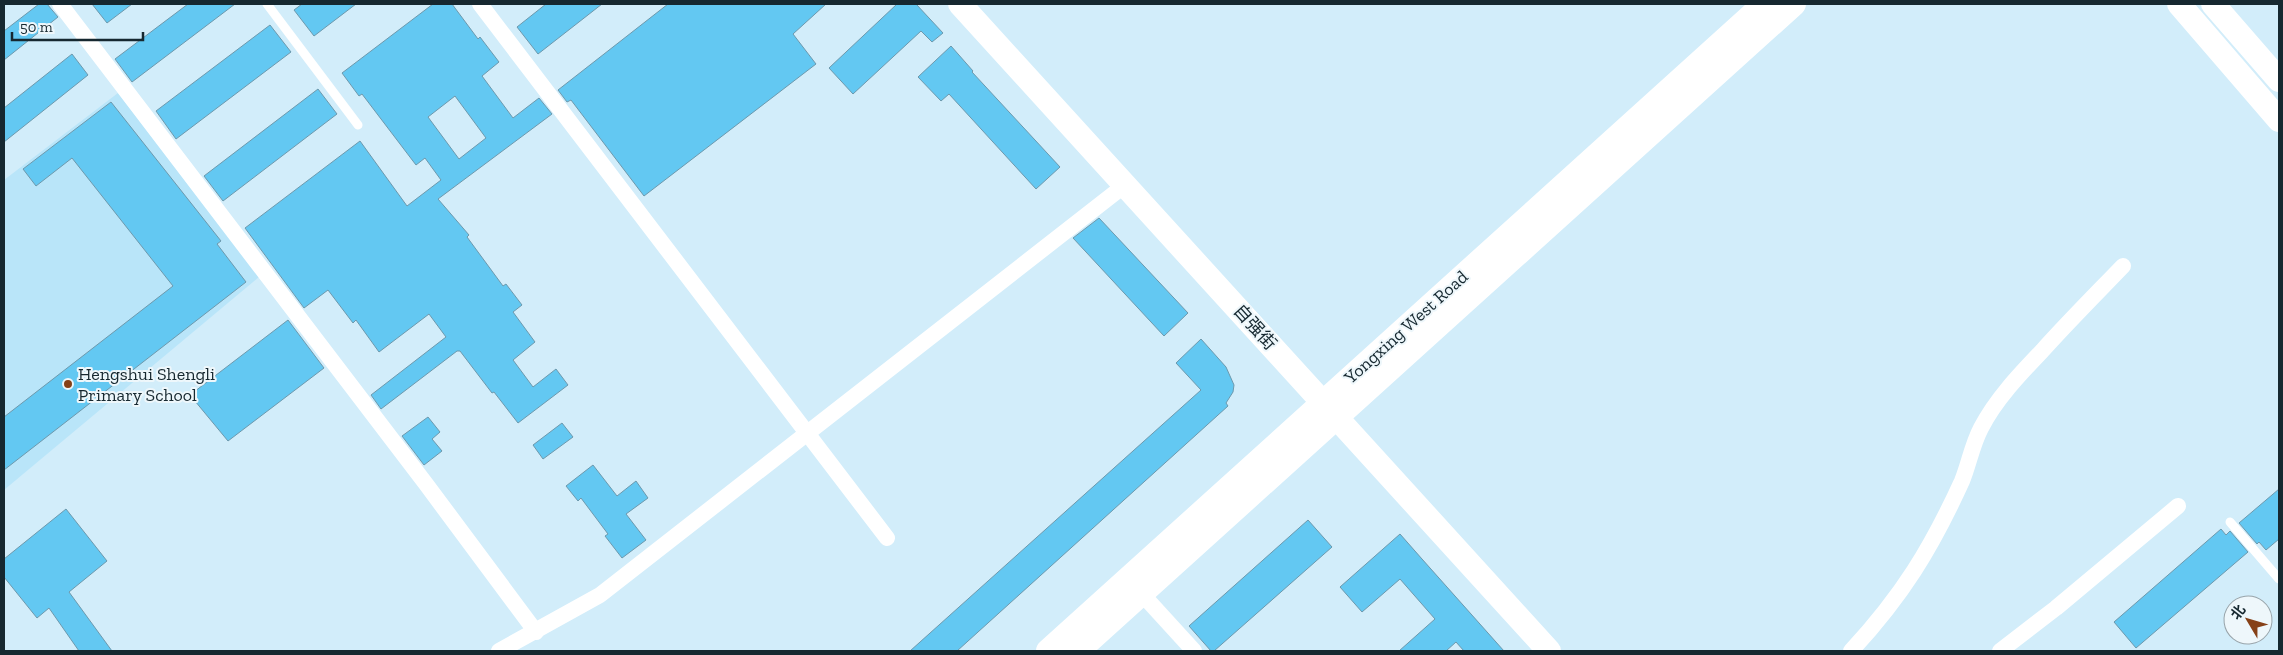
<svg xmlns="http://www.w3.org/2000/svg" width="2283" height="655" font-family="'Zilla Slab','Noto Sans SC',serif">
<style>
.built{fill:#b9e5f9}
.building{fill:#63c8f2;stroke:#6d99ad;fill-rule:evenodd}
.lines{fill:none;stroke-linecap:round;stroke-linejoin:round}
.lane{stroke:#fff;stroke-width:9}
.street{stroke:#fff;stroke-width:16}
.secondary{stroke:#fff;stroke-width:24}
.poi-dot{fill:#864118;stroke:#eef7fb;stroke-width:2}
.labels{text-anchor:middle;stroke-width:4;stroke-linejoin:round;paint-order:stroke}
.street-label{font-size:18px;fill:#162830;stroke:#eef7fb}
.poi-label{font-size:18px;fill:#162830;stroke:#eef7fb;text-anchor:start}
</style>
<rect width="100%" height="100%" fill="#d2edfa"/>
<path class="built" d="M118,93L259,277L4,490V180Z"/>
<g class="building">
<path d="M39,4H47L58,17L4,60V31Z"/>
<path d="M92,4H132L107,23Z"/>
<path d="M188,4H235L132,82L115,59Z"/>
<path d="M302,4H356L314,36L294,10Z"/>
<path d="M433,4H452L478,39L480,37L499,62L482,76L513,118L539,98L552,114L438,199L469,235L467,237L503,286L506,284L522,305L513,312L535,342L513,360L533,387L556,369L568,385L518,423L494,392L492,393L460,351H457L381,409L371,395L446,337L429,314L379,352L356,320L353,323L328,290L304,308L245,228L360,141L407,206L441,180L425,158L416,165L362,94L359,96L342,73ZM455,96L486,138L459,159L428,117Z"/>
<path d="M546,4H602L538,54L517,27Z"/>
<path d="M668,4H826L793,34L816,64L644,196L571,100L567,102L558,90Z"/>
<path d="M897,4H916L943,33L932,42L921,31L853,94L829,68Z"/>
<path d="M270,25L291,52L176,139L156,111Z"/>
<path d="M951,46L973,71L972,72L1060,167L1036,189L949,94L941,101L918,77Z"/>
<path d="M72,54L88,75L4,142V108Z"/>
<path d="M318,89L337,114L223,201L204,176Z"/>
<path d="M111,102L221,241L217,244L246,282L4,470V417L173,286L72,158L36,186L23,169Z"/>
<path d="M1099,218L1188,313L1164,336L1073,238Z"/>
<path d="M288,320L324,368L228,441L190,395Z"/>
<path d="M1201,339L1226,367L1234,385L1233,392L1226,403L1228,406L957,651H910L1201,390L1176,363Z"/>
<path d="M428,417L440,432L432,439L442,451L424,465L402,436Z"/>
<path d="M562,423L573,437L543,459L533,445Z"/>
<path d="M593,465L617,496L636,481L648,498L626,514L646,540L622,558L605,536L608,534L581,498L578,501L566,486Z"/>
<path d="M2279,489V539L2266,550L2259,542L2257,544L2239,523Z"/>
<path d="M66,509L107,561L69,592L112,651H79L49,608L37,618L4,577V559Z"/>
<path d="M1308,520L1332,547L1214,651H1211L1189,626Z"/>
<path d="M2221,529L2226,535L2230,531L2248,552L2136,648L2114,622Z"/>
<path d="M1400,534L1422,559L1504,651H1464L1456,642L1446,651H1399L1435,619L1400,579L1362,612L1340,587Z"/>
</g>
<g class="lines">
<g class="lane">
<path d="M267,4L358,125"/>
<path d="M2230,522L2279,579"/>
</g>
<g class="street">
<path d="M60,4L426,484L536,632"/>
<path d="M480,4L887,538"/>
<path d="M1142,594L1194,651"/>
<path d="M499,651L600,595L1125,185"/>
<path d="M1851,651C1902,596 1931,549 1962,481C1969,464 1972,445 1981,428C1996,399 2020,374 2042,351C2068,322 2096,294 2123,266"/>
<path d="M2000,651L2056,608L2178,506"/>
</g>
<g class="secondary">
<path d="M960,4L1549,651"/>
<path d="M2179,4L2279,120"/>
<path d="M2213,4L2279,80"/>
<path d="M1048,651L1764,4"/>
<path d="M1078,651L1794,4"/>
</g>
</g>
<circle class="poi-dot" cx="68" cy="384" r="5"/>
<g class="labels">
<g class="street-label">
<text transform="translate(1255 327) rotate(48)" y="6">自强街</text>
<text transform="translate(1406 327) rotate(-42)" y="6">Yongxing West Road</text>
</g>
<g class="poi-label">
<text x="78" y="380">Hengshui Shengli<tspan x="78" dy="21">Primary School</tspan></text>
</g>
</g>
<rect width="2283" height="655" fill="none" stroke="#162830" stroke-width="10"/>
<g transform="translate(2248 620) rotate(308)"><circle r="24" fill="#eef7fb" stroke="#98a4aa"/>
<path d="M0-4L9 19L0 12L-9 19Z" fill="#864118"/>
<text y="-8" font-size="14" font-weight="bold" text-anchor="middle" fill="#162830">北</text>
</g>
<path d="M12 32v8h131v-8" fill="none" stroke="#162830" stroke-width="2.5"/>
<text x="20" y="32" font-size="15" fill="#162830" stroke="#eef7fb" stroke-width="4" paint-order="stroke">50 m</text>
</svg>
